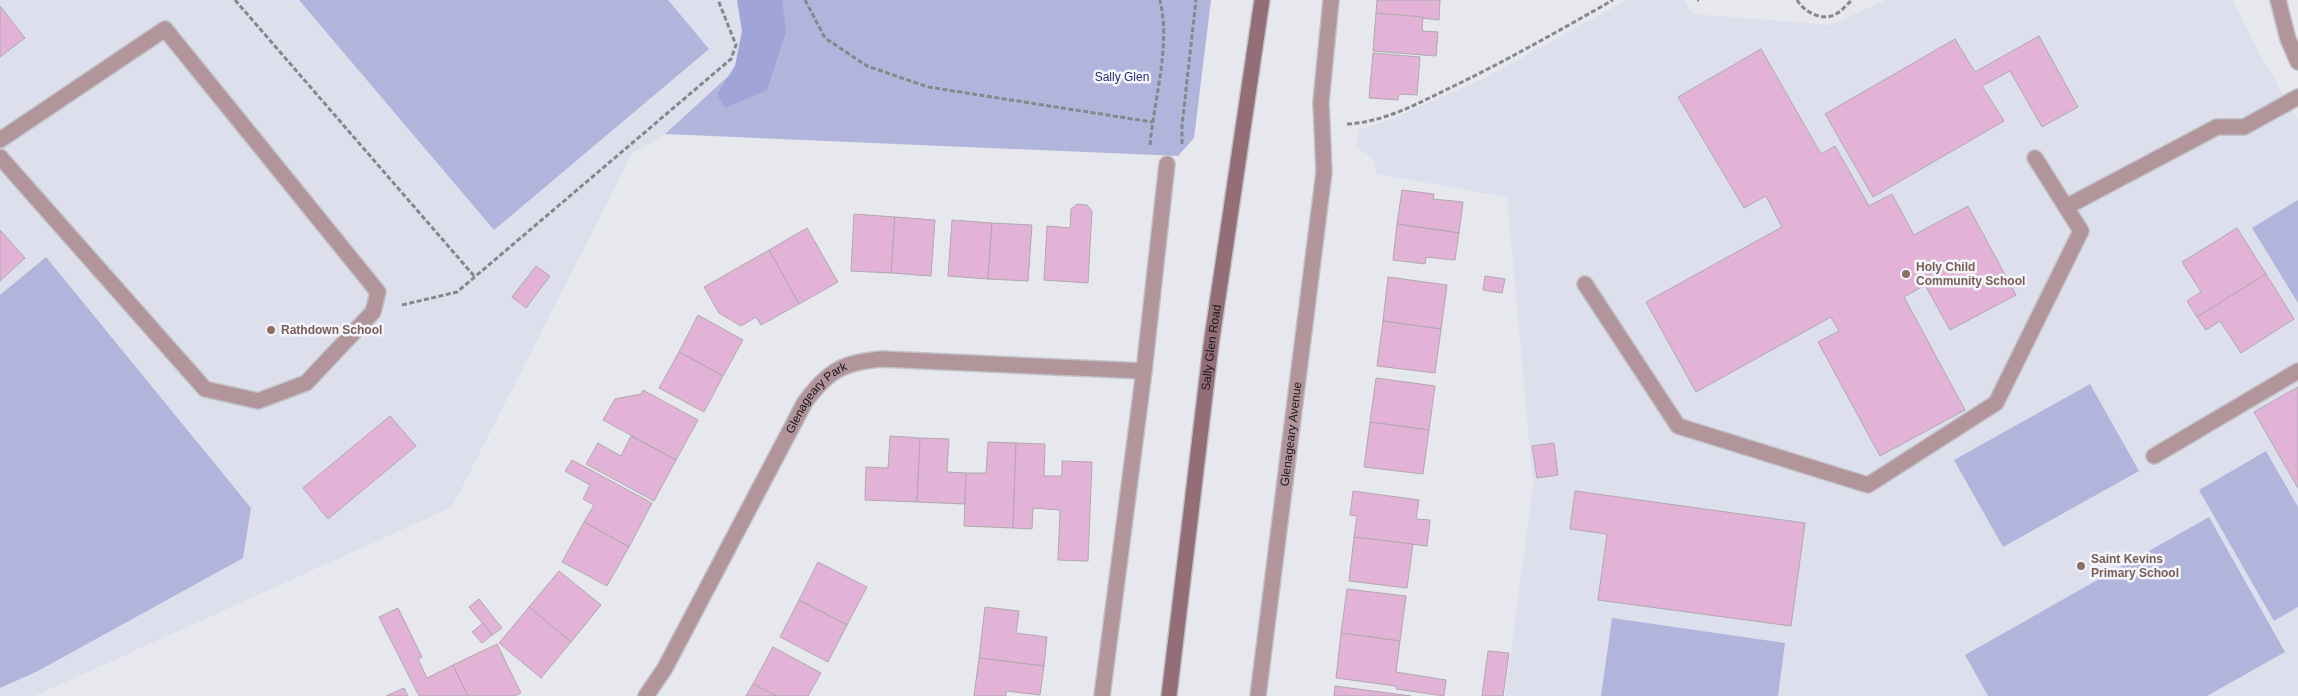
<svg xmlns="http://www.w3.org/2000/svg" width="2298" height="696" font-family="Helvetica,sans-serif">
<style>
.built{fill:#dddfed}
.green{fill:#b1b5dc}
.forest{fill:#a0a4d7}
.building{fill:#e3b2d7;stroke:#afa9ad}
.lines{fill:none;stroke-linecap:round;stroke-linejoin:round}
.lane-casing{stroke:#c1c2c8;stroke-width:18}
.street-casing{stroke:#c1c2c8;stroke-width:18}
.secondary-casing{stroke:#c1c2c8;stroke-width:18}
.path{stroke:#86878b;stroke-width:3;stroke-dasharray:5 2.5;stroke-linecap:butt}
.lane{stroke:#b1959b;stroke-width:15}
.street{stroke:#b1959b;stroke-width:15}
.secondary{stroke:#946e76;stroke-width:15}
.education-dot{fill:#8d6e63;stroke:#f4f5fc;stroke-width:2}
.labels{text-anchor:middle;stroke-width:5;stroke-linejoin:round;paint-order:stroke}
.park-label{font-size:12px;fill:#2e2b68;stroke:#f4f5fc}
.education-label{font-size:12px;font-weight:bold;fill:#785e54;stroke:#f4f5fc;text-anchor:start}
.street-label{font-size:12px;fill:#161719;stroke:#f4f5fc}
</style>
<rect width="100%" height="100%" fill="#e7e8ee"/>
<g class="built">
<path d="M0,0H756L747,59L665,134L632,154L452,507L35,696H0Z"/>
<path d="M1627,0H1684L1693,14L1830,25L1886,0H2233L2260,54L2298,120V696H1505L1533,485L1507,197L1376,174L1375,163L1370,156L1356,147L1359,130L1392,119L1485,78Z"/>
</g>
<g class="green">
<path d="M299,0H668L709,49L494,230Z"/>
<path d="M756,0H1211L1194,138L1178,156L665,134L747,59Z"/>
<path d="M2298,200V303L2252,228Z"/>
<path d="M46,257L251,508L243,558L38,671L0,688V295Z"/>
<path d="M2090,384L2139,471L2003,547L1954,460Z"/>
<path d="M2266,451L2298,507V607L2274,621L2199,490Z"/>
<path d="M2209,517L2285,652L2207,696H1988L1965,655Z"/>
<path d="M1612,618L1785,643L1778,696H1601Z"/>
</g>
<path class="forest" d="M737,0H782L786,32L767,90L725,108L717,94L735,66L742,31Z"/>
<g class="building">
<path d="M1377,0H1440L1439,20L1376,13Z"/>
<path d="M0,6L25,38L0,57Z"/>
<path d="M1376,13L1423,17L1422,31L1438,32L1436,56L1373,51Z"/>
<path d="M2039,36L2078,107L2042,127L2010,71L1982,86L2004,121L1873,197L1825,114L1955,39L1975,72Z"/>
<path d="M1761,49L1821,154L1835,146L1869,206L1892,194L1914,235L1968,206L2016,295L1950,330L1925,285L1904,297L1965,410L1880,456L1818,342L1839,331L1831,317L1696,392L1646,302L1782,227L1766,196L1744,208L1678,97Z"/>
<path d="M1373,53L1420,57L1417,95L1399,94L1398,100L1369,98Z"/>
<path d="M1402,190L1434,194L1433,199L1463,202L1459,233L1397,224Z"/>
<path d="M1077,204L1087,205L1092,211L1088,283L1044,280L1047,226L1070,228L1071,209Z"/>
<path d="M854,214L895,217L891,273L851,271Z"/>
<path d="M895,217L935,220L931,276L891,273Z"/>
<path d="M952,220L992,223L988,279L948,276Z"/>
<path d="M992,223L1032,225L1028,281L988,279Z"/>
<path d="M1397,224L1459,233L1455,260L1426,257L1425,264L1393,260Z"/>
<path d="M807,228L838,282L799,304L769,250Z"/>
<path d="M2237,228L2266,274L2197,317L2187,301L2201,292L2182,262Z"/>
<path d="M0,230L25,258L0,281Z"/>
<path d="M769,250L799,304L761,325L756,317L741,326L719,313L704,287Z"/>
<path d="M536,266L550,276L526,308L512,297Z"/>
<path d="M2266,274L2294,319L2241,353L2220,321L2206,330L2197,317Z"/>
<path d="M1485,276L1505,279L1502,293L1483,290Z"/>
<path d="M1388,277L1447,285L1441,329L1383,321Z"/>
<path d="M698,315L743,340L723,376L679,352Z"/>
<path d="M1383,321L1441,329L1435,373L1377,366Z"/>
<path d="M679,352L723,376L704,412L659,388Z"/>
<path d="M1376,378L1435,386L1429,430L1370,422Z"/>
<path d="M2298,387V488L2254,412Z"/>
<path d="M643,390L698,420L676,460L603,420L615,399L641,394Z"/>
<path d="M390,416L416,446L328,519L303,488Z"/>
<path d="M1370,422L1429,430L1423,474L1364,467Z"/>
<path d="M631,436L676,460L654,501L586,464L598,443L621,456Z"/>
<path d="M890,436L920,438L917,502L865,500L866,467L888,468Z"/>
<path d="M920,438L949,439L947,472L966,473L965,504L917,502Z"/>
<path d="M988,442L1016,443L1013,528L964,526L966,473H986Z"/>
<path d="M1016,443L1045,444L1044,476H1062V461L1092,462L1088,561L1058,560L1060,510L1033,508L1032,529L1013,528Z"/>
<path d="M1554,443L1558,475L1537,478L1532,446Z"/>
<path d="M572,460L652,503L629,547L584,522L594,505L583,499L590,485L565,471Z"/>
<path d="M1353,491L1419,500L1416,519L1430,520L1427,546L1354,537L1357,516L1350,515Z"/>
<path d="M1575,491L1805,523L1791,626L1598,600L1607,534L1570,529Z"/>
<path d="M584,522L629,547L607,586L562,562Z"/>
<path d="M1354,537L1413,544L1407,588L1349,581Z"/>
<path d="M818,562L867,587L847,625L799,600Z"/>
<path d="M559,571L601,605L571,642L529,607Z"/>
<path d="M1347,589L1406,596L1400,641L1341,633Z"/>
<path d="M479,599L502,628L492,635L469,607Z"/>
<path d="M799,600L847,625L828,662L780,637Z"/>
<path d="M529,607L571,642L541,678L499,643Z"/>
<path d="M985,607L1019,611L1016,633L1047,637L1044,666L979,658Z"/>
<path d="M398,608L422,657L418,659L427,678L453,665L468,696H419L379,617Z"/>
<path d="M483,623L492,635L482,643L472,632Z"/>
<path d="M1341,633L1400,641L1396,672L1446,680L1444,696L1396,689V686L1336,678Z"/>
<path d="M497,644L521,693L515,696H468L453,665Z"/>
<path d="M773,647L821,673L808,696H776L753,684Z"/>
<path d="M1488,651L1509,653L1503,696H1482Z"/>
<path d="M979,658L1044,666L1040,695L1006,691V696H974Z"/>
<path d="M753,684L776,696H746Z"/>
<path d="M1335,686L1411,696H1334Z"/>
<path d="M404,688L408,696H386Z"/>
</g>
<g class="lines">
<g class="lane-casing">
<g id="lane">
<path d="M0,140L165,29L378,292L373,312L306,383L258,401L205,389L0,157"/>
<path d="M2035,158L2066,207"/>
<path d="M1585,284L1678,426L1868,485L1996,403L2081,231L2066,207L2217,127H2244L2298,97"/>
<path d="M2154,456L2298,371"/>
</g>
</g>
<g class="street-casing">
<g id="street">
<path d="M2278,0L2288,39L2298,62"/>
<path id="s1" d="M646,696L665,668L805,402C828,371 843,362 882,359L1144,371"/>
<path d="M1102,696L1144,371L1167,164"/>
<path id="s2" d="M1258,696L1324,172L1321,102L1331,0"/>
</g>
</g>
<g class="secondary-casing">
<g id="secondary">
<path id="s3" d="M1169,696L1211,345L1262,0"/>
</g>
</g>
<g class="path">
<path d="M235,0L475,277"/>
<path d="M805,0L825,38L867,66L928,87L1152,122"/>
<path d="M1697,0H1699"/>
<path d="M1797,0C1804,12 1823,22 1836,14C1842,11 1847,4 1852,0"/>
<path d="M1347,124C1387,122 1422,101 1458,84C1511,58 1562,29 1613,0"/>
<path d="M1182,144V126L1196,0"/>
<path d="M1150,145C1154,98 1171,47 1160,0"/>
<path d="M402,305L457,292L731,59L736,45L718,0"/>
</g>
<use href="#lane" class="lane"/>
<use href="#street" class="street"/>
<use href="#secondary" class="secondary"/>
</g>
<g class="education-dot">
<circle cx="1906" cy="274" r="5"/>
<circle cx="271" cy="330" r="5"/>
<circle cx="2081" cy="566" r="5"/>
</g>
<g class="labels">
<g class="park-label">
<text x="1122" y="81">Sally Glen</text>
</g>
<g class="education-label">
<text x="1916" y="271">Holy Child<tspan x="1916" dy="14">Community School</tspan></text>
<text x="281" y="334">Rathdown School</text>
<text x="2091" y="563">Saint Kevins<tspan x="2091" dy="14">Primary School</tspan></text>
</g>
<g class="street-label">
<text dy="4" stroke="none"><textPath href="#s3" startOffset="351">Sally Glen Road</textPath></text>
<text dy="4" stroke="none"><textPath href="#s1" startOffset="345">Glenageary Park</textPath></text>
<text dy="4" stroke="none"><textPath href="#s2" startOffset="264">Glenageary Avenue</textPath></text>
</g>
</g>
</svg>
